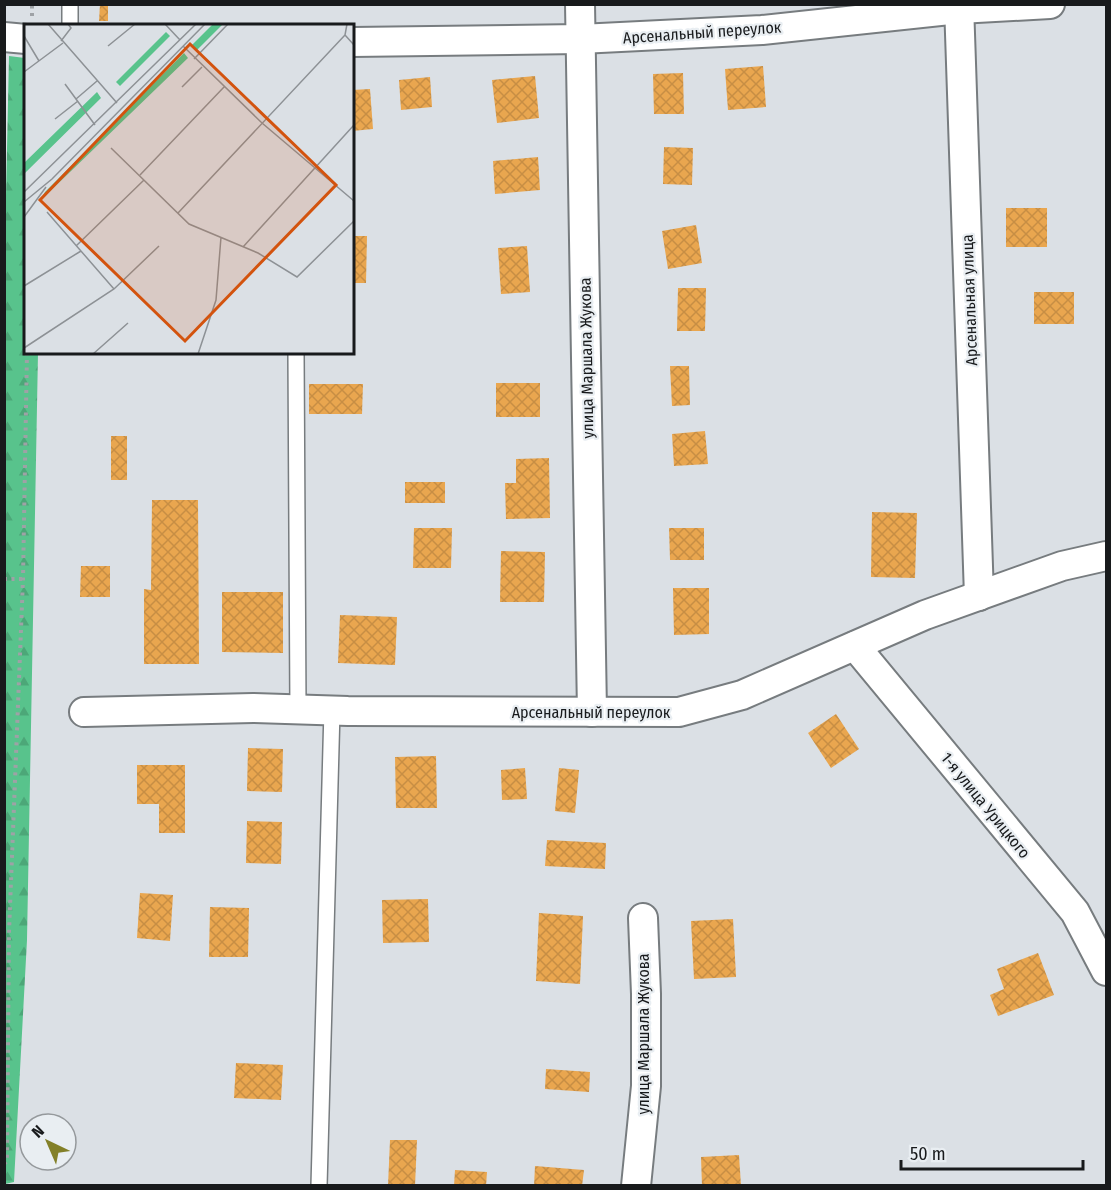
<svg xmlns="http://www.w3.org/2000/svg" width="1111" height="1190" font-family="'Fira Sans Condensed',sans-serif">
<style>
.forest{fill:url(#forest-firs)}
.building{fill:url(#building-cross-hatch)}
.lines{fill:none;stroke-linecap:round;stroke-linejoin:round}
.lane-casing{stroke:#777c7f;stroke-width:18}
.street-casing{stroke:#777c7f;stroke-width:32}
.path{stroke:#9ea2a6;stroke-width:4;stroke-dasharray:3 4.5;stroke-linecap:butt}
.lane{stroke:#fff;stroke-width:15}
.street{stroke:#fff;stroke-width:28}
.labels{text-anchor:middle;stroke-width:4.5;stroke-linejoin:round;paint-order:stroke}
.street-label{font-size:16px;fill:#181a1c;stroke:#e9eef2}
.inset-road{fill:none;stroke:#8d9195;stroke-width:1.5}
.view{fill:#d3530e;fill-opacity:0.15;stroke:#d3530e;stroke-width:3}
.inset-edge{fill:none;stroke:#181a1c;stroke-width:3}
</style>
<defs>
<pattern id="forest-firs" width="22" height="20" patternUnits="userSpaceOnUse" patternTransform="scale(1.5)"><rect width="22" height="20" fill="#58c38c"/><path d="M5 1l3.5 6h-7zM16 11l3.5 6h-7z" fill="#4ca778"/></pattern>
<pattern id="building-cross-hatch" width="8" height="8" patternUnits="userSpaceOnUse" patternTransform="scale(1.5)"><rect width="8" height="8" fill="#e9a64f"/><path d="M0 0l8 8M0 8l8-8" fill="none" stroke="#c78e44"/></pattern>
</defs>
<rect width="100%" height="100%" fill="#dbe0e5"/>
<path class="forest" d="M9,56L25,58L26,352L38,353L27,940L14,1182L5,1184L4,288Z"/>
<g class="building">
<path d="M100,4H108V21H99Z"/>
<path d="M763,66L766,107L728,110L725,69Z"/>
<path d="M683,73L684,114H654L653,74Z"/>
<path d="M535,76L539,118L497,123L492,80Z"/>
<path d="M430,77L432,107L401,110L399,80Z"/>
<path d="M370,89L373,129L352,131V90Z"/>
<path d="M664,147L693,148L692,185L663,184Z"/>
<path d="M538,157L540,190L495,194L493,161Z"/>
<rect x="1006" y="208" width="41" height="39"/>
<path d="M696,225L702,263L668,269L662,231Z"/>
<path d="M352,236H367L366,283H352Z"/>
<path d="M527,246L530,292L501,294L498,248Z"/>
<path d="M678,288H706L705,331H677Z"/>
<rect x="1034" y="292" width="40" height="32"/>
<path d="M670,366H689L690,405L672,406Z"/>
<rect x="496" y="383" width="44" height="34"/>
<path d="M309,384H363L362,414H309Z"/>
<path d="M705,431L708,464L674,466L672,434Z"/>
<rect x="111" y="436" width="16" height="44"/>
<path d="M549,458L550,518L506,519L505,483H516V459Z"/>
<rect x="405" y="482" width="40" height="21"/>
<path d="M152,500H198L199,664H144V589L151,590Z"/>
<path d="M872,512L917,513L915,578L871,577Z"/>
<path d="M414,528H452L451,568H413Z"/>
<path d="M669,528H704V560H670Z"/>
<path d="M501,551L545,552L544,602H500Z"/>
<path d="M81,566H110V597H80Z"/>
<path d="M673,588H709V634L674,635Z"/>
<path d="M222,592H283V653L222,652Z"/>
<path d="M340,615L397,617L395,665L338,663Z"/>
<path d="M836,714L859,749L831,768L808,733Z"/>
<path d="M248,748L283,749L282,792L247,791Z"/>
<path d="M436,756L437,808H396L395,757Z"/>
<path d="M137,765H185V833H159V804H137Z"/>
<path d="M525,768L527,799L502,800L501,770Z"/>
<path d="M559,768L579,770L575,813L555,811Z"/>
<path d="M247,821L282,822L281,864L246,863Z"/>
<path d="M547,840L606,843L605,869L545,866Z"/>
<path d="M140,893L173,895L170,941L137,938Z"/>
<path d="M428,899L429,942L383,943L382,900Z"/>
<path d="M210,907L249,908L248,957H209Z"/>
<path d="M539,913L583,916L580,984L536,981Z"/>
<path d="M733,919L736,977L694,979L691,921Z"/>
<path d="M1038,953L1054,995L998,1016L990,995L1004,989L997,969Z"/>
<path d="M236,1063L283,1065L281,1100L234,1098Z"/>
<path d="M546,1069L590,1072L589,1092L545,1089Z"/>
<path d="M390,1140H417L415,1186H388Z"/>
<path d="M739,1155L741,1186H702L701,1157Z"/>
<path d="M535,1166L584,1170L582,1186H534Z"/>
<path d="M455,1170L487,1172L486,1186H454Z"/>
</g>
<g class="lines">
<g class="lane-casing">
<g id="lane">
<path d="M70,26V4"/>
<path d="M296,352L298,710"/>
<path d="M319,1186L332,710"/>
</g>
</g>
<g class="street-casing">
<g id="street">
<path d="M580,4L592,712"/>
<path d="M959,4L979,596"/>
<path d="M4,37L26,39"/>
<path d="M352,42L580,39L762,30L959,9L1050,4"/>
<path d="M855,646L1075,912L1106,971"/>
<path d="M84,712L253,708L348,711L679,712L742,695L925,615L1062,566L1106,556"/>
<path d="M636,1186L646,1086V994L643,918"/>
</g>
</g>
<g class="path">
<path d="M32,16V4"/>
<path d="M4,579H23"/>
<path d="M4,1164L7,1161L9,932L23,579L27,352"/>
</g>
<use href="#lane" class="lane"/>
<use href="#street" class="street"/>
</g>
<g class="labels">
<g class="street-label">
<text transform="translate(702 32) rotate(-4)" y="6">Арсенальный переулок</text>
<text transform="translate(969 300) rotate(-92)" y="6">Арсенальная улица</text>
<text transform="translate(586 358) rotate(-91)" y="6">улица Маршала Жукова</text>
<text x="591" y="718">Арсенальный переулок</text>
<text transform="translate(986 805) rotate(51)" y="6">1-я улица Урицкого</text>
<text transform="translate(643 1034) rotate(-90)" y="6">улица Маршала Жукова</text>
</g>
</g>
<g transform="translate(24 24)">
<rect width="330" height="330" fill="#dbe0e5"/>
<path d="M189,0H199L172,27L168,21ZM142,8L146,12L96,62L92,58ZM160,29L164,34L17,176L21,168ZM73,68L77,74L0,150V139Z" fill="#58c38c"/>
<path class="inset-road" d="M24,0L93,79M141,0L156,16M323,0L321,11L330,21M0,12L15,37M37,17L47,4L44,0M84,22L111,0M159,22L238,99L330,177M170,35L204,0M0,48L39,19M41,60L52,75M158,63L178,43M31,95L54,77M71,101L52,75L73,57M87,124L165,200L234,229L273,253L330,197M116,151L200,63M0,168L172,0M0,178L28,155L181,0M23,188L90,265M154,189L321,11M0,193L22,163M52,222L120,156M219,223L330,101M0,262L57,227M0,324L90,265L135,222M69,330L104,299M174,330L192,276L197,213"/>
<path class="view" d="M166,20L312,161L161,317L16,176Z"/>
<rect width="330" height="330" class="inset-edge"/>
</g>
<rect width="1111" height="1190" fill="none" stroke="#181a1c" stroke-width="12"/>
<g transform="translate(48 1142) rotate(316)"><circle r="28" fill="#e9eef2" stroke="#95999c" stroke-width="1.5"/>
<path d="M0-4.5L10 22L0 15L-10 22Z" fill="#838028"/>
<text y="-9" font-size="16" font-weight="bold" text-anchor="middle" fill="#181a1c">N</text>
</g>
<path d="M901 1160v9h182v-9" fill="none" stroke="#181a1c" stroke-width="3"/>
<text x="910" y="1160" font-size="18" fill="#181a1c" stroke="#e9eef2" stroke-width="4.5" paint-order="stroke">50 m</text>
</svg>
